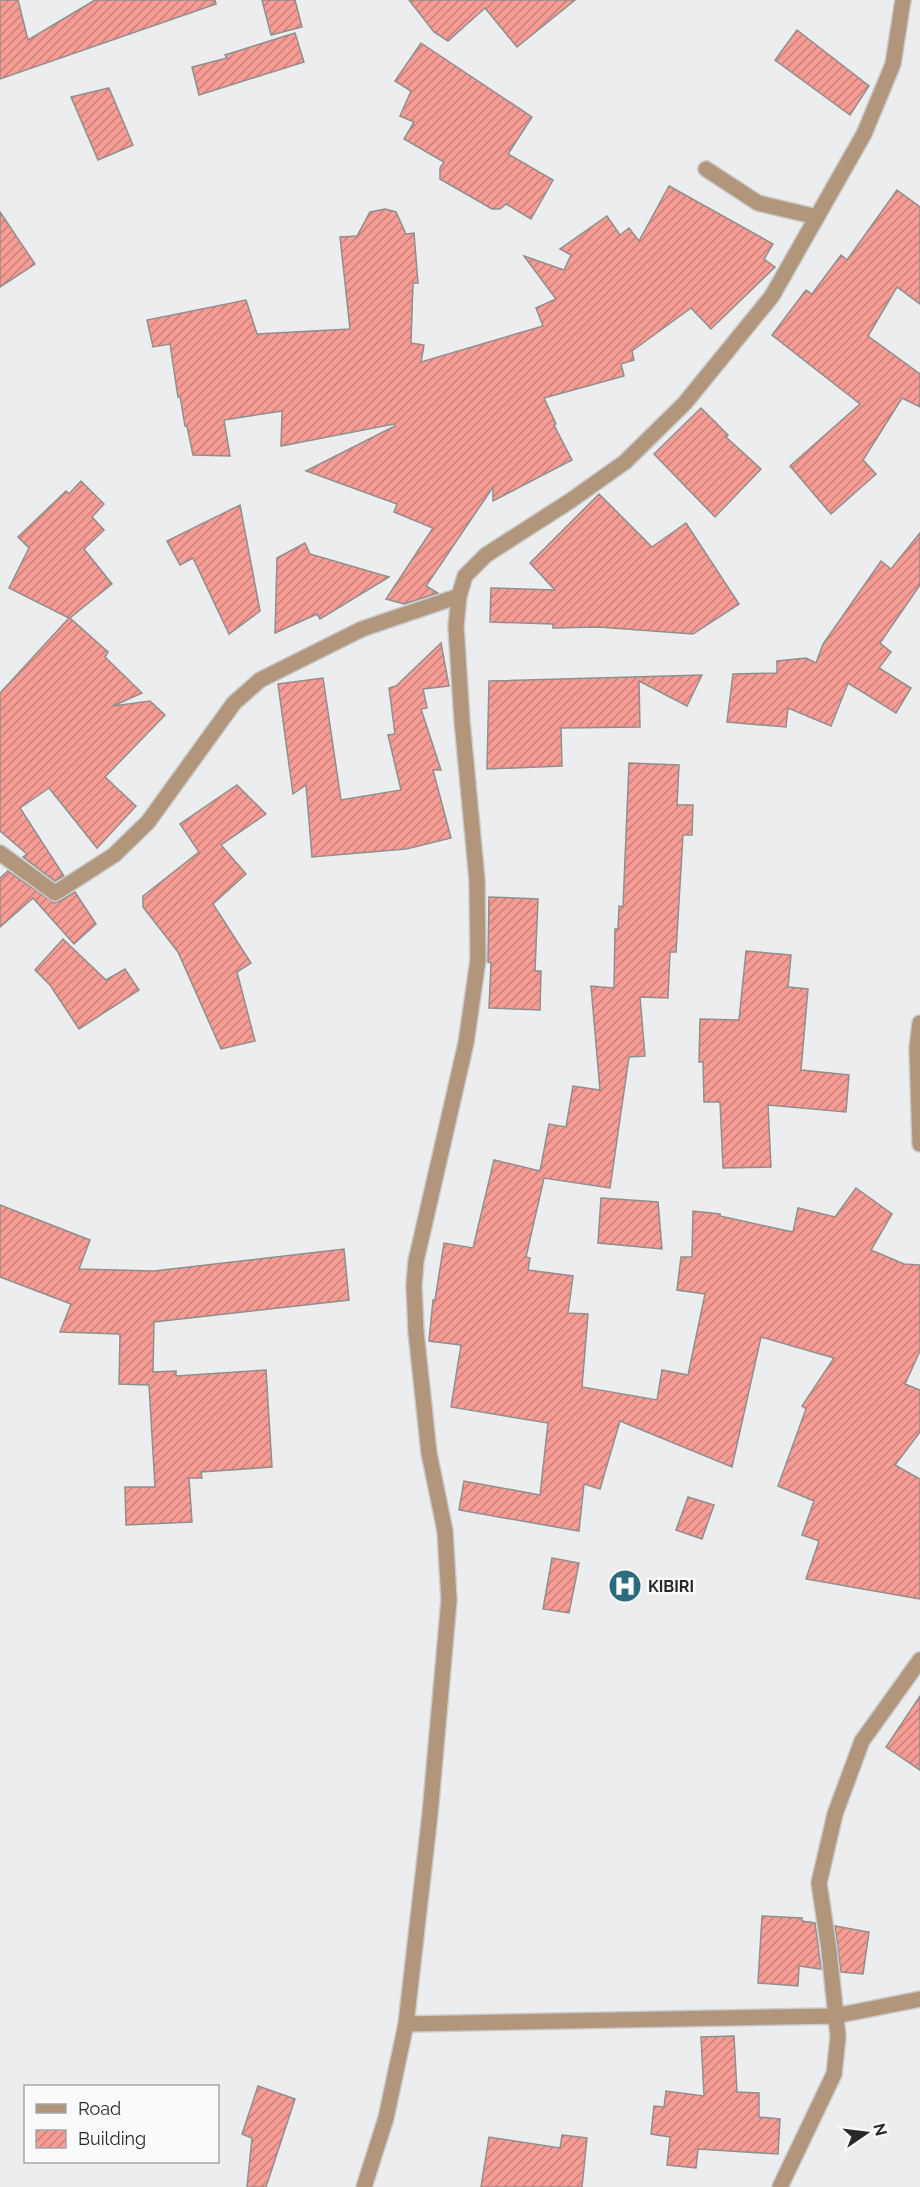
<svg xmlns="http://www.w3.org/2000/svg" width="920" height="2187" font-family="Raleway,sans-serif">
<style>
.building{fill:url(#building-hatch);stroke:#908f8e;stroke-width:1.5}
.lines{fill:none;stroke-linecap:round;stroke-linejoin:round}
.street-casing{stroke:#c9cacb;stroke-width:18}
.street{stroke:#b2967c;stroke-width:15}
.labels{text-anchor:middle;stroke-width:5;stroke-linejoin:round;paint-order:stroke}
.poi-label{font-size:16px;font-weight:bold;fill:#29292a;stroke:#f9fafc;text-anchor:start}
</style>
<defs>
<pattern id="building-hatch" width="6" height="6" patternUnits="userSpaceOnUse" patternTransform="scale(1.5)"><rect width="6" height="6" fill="#f79c95"/><path d="M-1 1l2-2M0 6l6-6M5 7l2-2" fill="none" stroke="#c87f7a"/></pattern>
</defs>
<rect width="100%" height="100%" fill="#ecedee"/>
<g class="building">
<path d="M0,0H18L28,40L95,0H215L216,4L0,79Z"/>
<path d="M262,0H295L302,27L271,35Z"/>
<path d="M409,0H575L517,47L485,8L448,41L434,32Z"/>
<path d="M797,30L869,86L850,115L775,60Z"/>
<path d="M295,33L304,62L199,95L192,67L227,58L225,55Z"/>
<path d="M421,43L532,117L508,154L553,180L531,219L506,204L500,209H492L440,179V168L444,162L404,139L414,122L400,116L411,91L395,81Z"/>
<path d="M109,88L133,145L98,160L71,97Z"/>
<path d="M669,186L773,244L764,259L775,267L711,329L691,308L632,351L634,360L621,364L624,376L544,398L556,424L554,425L572,460L493,501V487L426,586L438,593L404,604L386,599L433,528L394,512L397,504L306,471L395,426L394,424L281,446L282,411L224,420L230,456L193,455L187,426H185L180,396L178,397L170,344L153,347L147,320L246,300L257,334L350,329L340,237L357,236L370,212L385,209L396,212L406,234L414,233L418,283H413L411,343L424,345L421,362L543,326L536,308L556,299L524,256L564,270L571,255L560,249L607,216L620,235L629,228L639,241Z"/>
<path d="M897,190L920,207V304L897,287L868,336L920,374V407L902,398L863,460L876,474L831,514L790,466L860,404L772,335L806,290L812,294L841,255L847,260Z"/>
<path d="M0,212L35,264L0,287Z"/>
<path d="M701,408L728,435L726,437L761,469L715,517L654,454Z"/>
<path d="M81,481L104,504L92,517L104,530L84,549L112,584L70,618L108,652L105,657L142,693L113,706L150,701L165,715L105,777L136,806L97,848L49,788L20,808L64,876L55,881L23,857L27,854L0,831V693L69,618L9,588L29,548L18,537L66,491L69,494Z"/>
<path d="M599,494L652,547L686,523L739,604L693,634L598,627L553,628V624L490,622L491,588L555,590L530,563Z"/>
<path d="M240,505L260,611L229,634L193,558L180,565L167,541Z"/>
<path d="M920,533V585L880,643L891,652L879,668L911,688L896,713L848,683L831,726L788,708L786,727L727,722L733,674L777,673V661L806,658L816,663L823,644L881,561L891,569Z"/>
<path d="M305,543L310,554L389,577L320,619L317,614L275,633L277,558Z"/>
<path d="M441,643L449,686L423,689L427,708L421,709L441,770H433L451,838L406,849L312,857L306,785L293,794L278,684L323,678L341,800L401,790L388,735L395,734L389,688L396,686Z"/>
<path d="M702,675L687,706L639,681L640,727L561,728L562,766L487,769L489,681Z"/>
<path d="M629,763L679,765L677,805H693L692,835H683L676,952H670L668,998L640,997L645,1056L629,1057L610,1188L544,1178L526,1257L530,1258L528,1270L573,1276L568,1313L588,1314L582,1387L657,1400L662,1370L688,1375L705,1294L677,1290L681,1257H692L693,1211L720,1214V1216L793,1232L798,1208L835,1217L856,1188L892,1214L871,1250L904,1264L920,1265V1351L905,1384L920,1390V1432L895,1465L920,1479V1599L806,1579L819,1541L802,1535L814,1501L778,1486L806,1409L802,1406L834,1358L761,1337L732,1467L620,1421L600,1489L584,1484L579,1531L459,1510L464,1481L540,1495L548,1423L451,1407L461,1345L429,1341L433,1300H435L444,1243L473,1248L494,1160L540,1171L549,1124L566,1127L573,1086L600,1090L591,986L614,988L615,929H618L619,906L623,907Z"/>
<path d="M237,785L266,814L221,845L246,874L213,904L251,963L237,972L255,1041L221,1049L178,952L143,907V896L199,852L180,824Z"/>
<path d="M8,871L54,903L60,901L75,892L96,924L74,944L33,898L0,927V878Z"/>
<path d="M489,897L538,899L535,971H541L540,1010L489,1008L491,963L488,962Z"/>
<path d="M63,939L106,980L125,969L139,990L79,1029L50,985L35,970Z"/>
<path d="M746,951L791,955L788,987L808,989L801,1070L849,1075L846,1112L768,1105L771,1167L723,1168L720,1102H704L703,1062H699L700,1019L739,1020Z"/>
<path d="M601,1198L658,1202L662,1249L598,1243Z"/>
<path d="M0,1205L90,1240L79,1269L154,1271L344,1249L349,1300L154,1322L153,1372L176,1371V1376L266,1370L272,1467L201,1472L202,1478H189L192,1522L126,1525L125,1487H155L149,1385L119,1384L120,1334L60,1332L71,1304L0,1277Z"/>
<path d="M688,1497L714,1505L702,1539L676,1530Z"/>
<path d="M552,1558L579,1563L569,1613L543,1609Z"/>
<path d="M920,1696V1770L886,1747Z"/>
<path d="M762,1916L802,1918V1921L815,1923L821,1969L799,1966L798,1986L758,1983Z"/>
<path d="M835,1926L869,1932L863,1974L841,1972Z"/>
<path d="M734,2036L737,2092L759,2093V2117L780,2119L778,2154L698,2149L696,2168L667,2165L670,2137L651,2134L654,2106L664,2107L666,2091L704,2096L701,2037Z"/>
<path d="M258,2086L295,2099L266,2187H247L252,2138L242,2134Z"/>
<path d="M562,2135L587,2138L582,2187H481L489,2137L560,2148Z"/>
</g>
<g class="lines">
<g class="street-casing">
<g id="street">
<path d="M706,169L758,203L817,217"/>
<path d="M0,853L55,893L114,855L148,822L234,703L260,680L362,629L459,596"/>
<path d="M920,1023L917,1048L920,1144"/>
<path d="M406,2024L835,2016L920,1999"/>
<path d="M364,2187L386,2118L406,2024L430,1814L449,1600L445,1531L429,1453L416,1332L414,1285L416,1261L466,1043L478,960L477,880L462,721L456,626L459,596L465,576L486,555L570,501L625,462L685,403L772,296L864,134L893,64L903,0"/>
<path d="M780,2187L834,2074L838,2037L829,1950L819,1883L835,1814L862,1741L920,1660"/>
</g>
</g>
<use href="#street" class="street"/>
</g>
<defs>
<g id="hospital-disc" transform="scale(1.725)"><circle r="9.5" fill="#2b6c7f" stroke="#f9fafc"/><path d="M-5-5h3v3.5h4V-5h3V5h-3V1.5h-4V5h-3Z" fill="#fff"/></g>
</defs>
<g fill-rule="evenodd">
<use href="#hospital-disc" x="625" y="1586"/>
</g>
<g class="labels">
<g class="poi-label">
<text x="648" y="1592">KIBIRI</text>
</g>
</g>
<rect x="24" y="2085" width="195" height="78" fill="#f9fafc" stroke="#a6a6a8" stroke-width="1.5"/>
<rect x="36" y="2104" width="30" height="9" fill="#b2967c" stroke="#a6a6a8" stroke-width="1.5"/>
<text x="78" y="2115" font-size="18" fill="#29292a">Road</text>
<rect x="36" y="2130" width="30" height="18" fill="url(#building-hatch)" stroke="#a6a6a8" stroke-width="1.5"/>
<text x="78" y="2145" font-size="18" fill="#29292a">Building</text>
<g transform="translate(866 2133) rotate(76)" stroke="#f9fafc" stroke-width="4.5" paint-order="stroke">
<path d="M0-4.5L10 22L0 15L-10 22Z" fill="#29292a"/>
<text y="-9" font-size="16" font-weight="bold" text-anchor="middle" fill="#29292a">N</text>
</g>
</svg>
